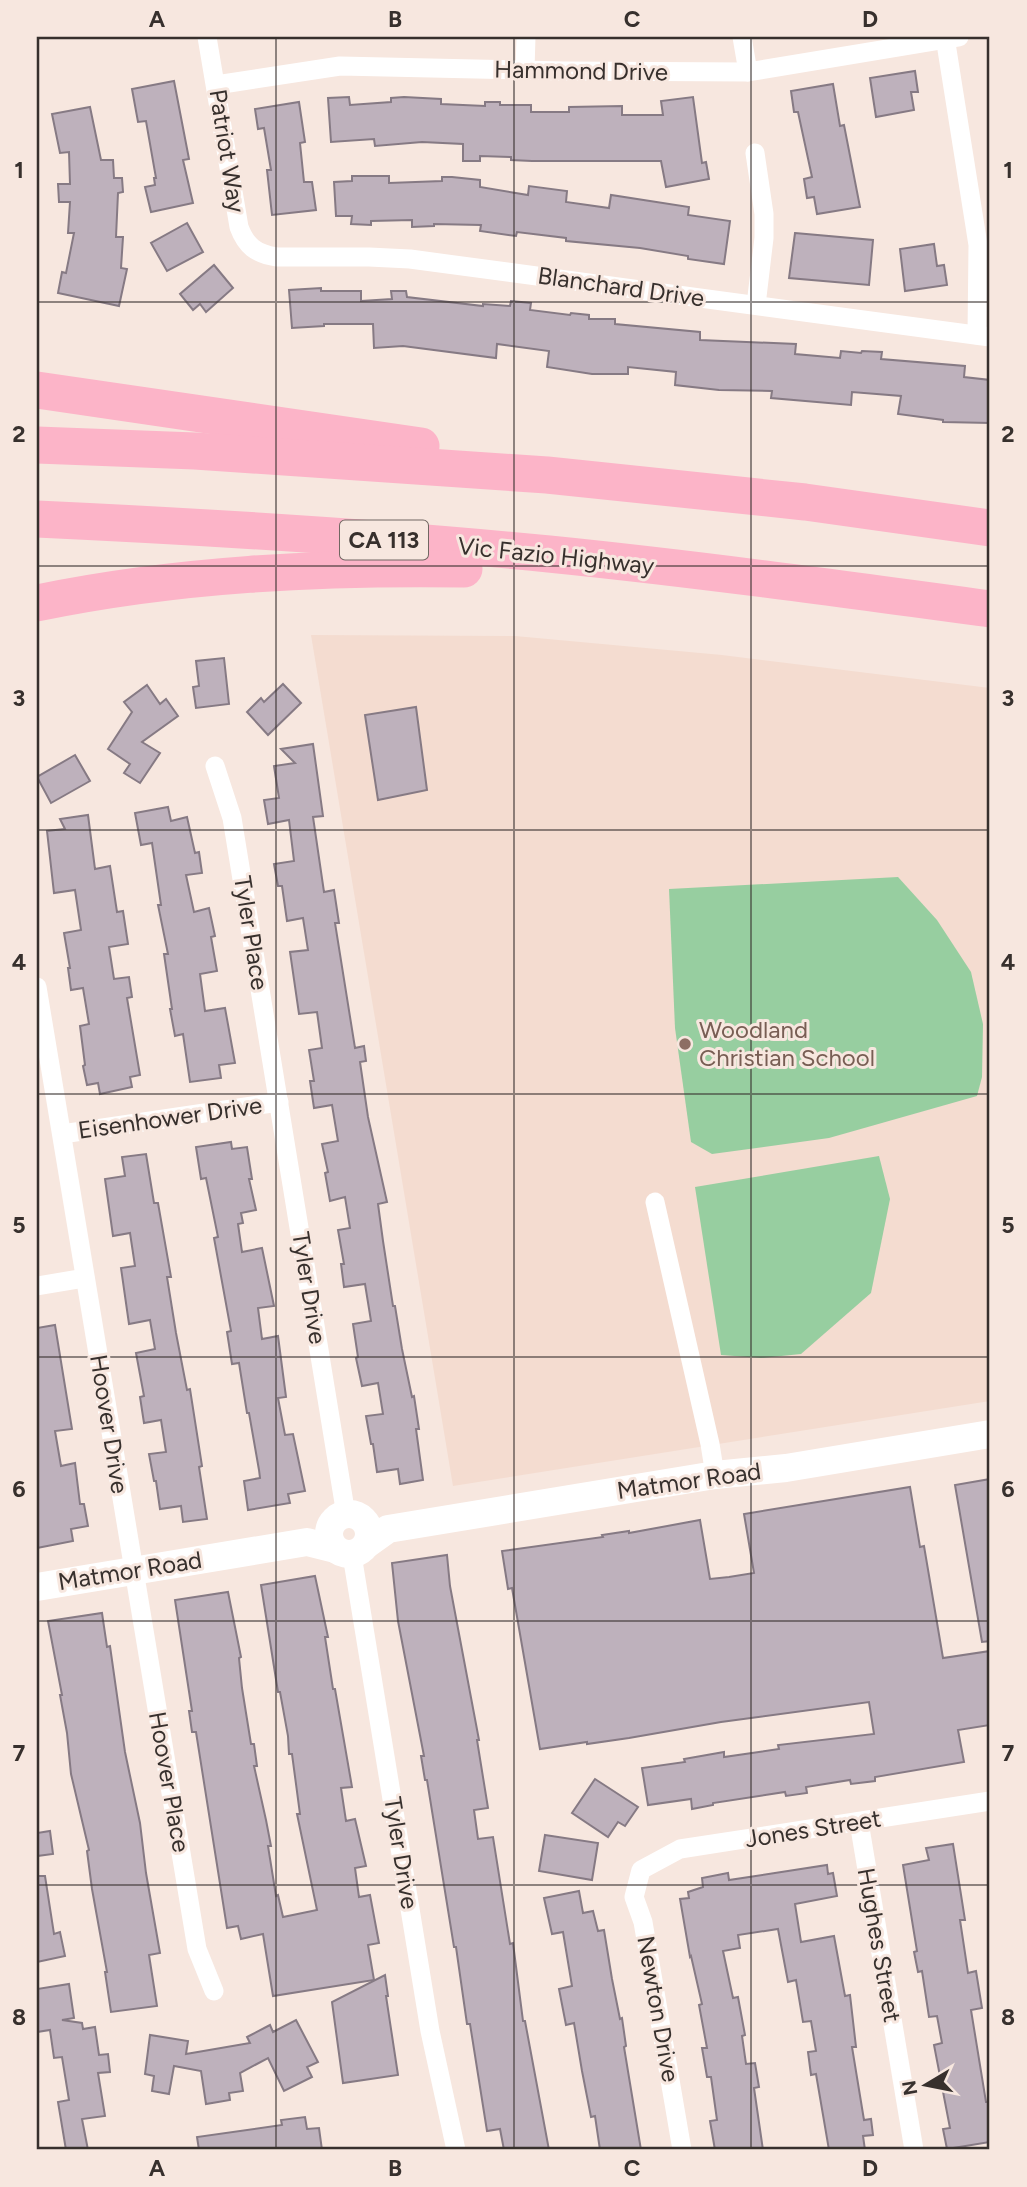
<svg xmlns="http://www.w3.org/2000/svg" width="1027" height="2187" font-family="Figtree,sans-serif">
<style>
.built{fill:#f4dcd0}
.green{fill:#97cea0}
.building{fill:#beb1bc;stroke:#867a84;stroke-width:2}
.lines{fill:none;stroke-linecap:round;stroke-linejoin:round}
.street{stroke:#fff;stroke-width:19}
.secondary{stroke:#fff;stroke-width:28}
.highway{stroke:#fcb4c8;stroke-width:37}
.grid{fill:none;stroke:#37302d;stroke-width:2;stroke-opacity:0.55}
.education-dot{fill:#8d6e63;stroke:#f7e7df;stroke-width:2.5}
.labels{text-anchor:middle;stroke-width:6;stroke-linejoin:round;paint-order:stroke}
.shield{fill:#f7e7df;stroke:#716762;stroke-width:2}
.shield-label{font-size:23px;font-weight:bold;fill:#37302d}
.street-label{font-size:24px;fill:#37302d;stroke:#f7e7df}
.education-label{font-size:24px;fill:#785e54;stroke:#f7e7df;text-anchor:start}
.neatline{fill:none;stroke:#37302d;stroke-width:2.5}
.grid-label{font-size:23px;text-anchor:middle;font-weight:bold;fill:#37302d}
</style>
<rect width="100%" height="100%" fill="#f7e7df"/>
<path class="built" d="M311,635L515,636L722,655L990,688V1401L453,1486Z"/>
<g class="green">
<path d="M898,877L937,920L971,972L983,1024L982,1077L977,1096L829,1138L712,1154L691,1142L675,1028L669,889Z"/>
<path d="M879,1156L890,1199L871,1293L801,1354L761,1358L721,1355L695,1187Z"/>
</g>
<g class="building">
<path d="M915,71L918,92H911L914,110L876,117L870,78Z"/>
<path d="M174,81L189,159L183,160L193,203L151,212L145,187L155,185L154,178H156L146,121L138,122L132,89Z"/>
<path d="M833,84L840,126L844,125L860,207L817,214L814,197L807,198L804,179L812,177L798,112H794L791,91Z"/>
<path d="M349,97L350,105L391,102V98L404,97L441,99V104L485,106V102H500V105H531V112H569V107L622,106V115H663L661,101L693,97L702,163L706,162L709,179L666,187L661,161H532L511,160V157L480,156V161H463V144L422,142L375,146L374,139L331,142L328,98Z"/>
<path d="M299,102L305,142L300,143L304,182H312L316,210L272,215L267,170H271L264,128L258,129L255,109Z"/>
<path d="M90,107L101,160H113L114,178H122L123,192L118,193L116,237H123L121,268L127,269L119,306L58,293L62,272L66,273L74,233H68L70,202H59L58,184H70L69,152L60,153L52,114Z"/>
<path d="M352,176H389V183L442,181V177H452L480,180V187L528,195L529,186L567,191L566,202L609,208L611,195L689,207L688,215L730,221L724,264L688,259V256L640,248L566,241V238L517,232L516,236L480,231L481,225L434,224V226L412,227V220L371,221V225L351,224L352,216H336L334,182L352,181Z"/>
<path d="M187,223L203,252L167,271L151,243Z"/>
<path d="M795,233L873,240L869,285L789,278Z"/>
<path d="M934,244L937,266L944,265L947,285L905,291L900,249Z"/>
<path d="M214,265L233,288L206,312L200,304L193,310L180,294Z"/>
<path d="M321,288V291H361V301L392,299L391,291H406L407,297L483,306V304L510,306L511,301L531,303L530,310L570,315L571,313L589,315V319H615V324L700,332V340L796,344L795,354L840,358L841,351L861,353L862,351L882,352L881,359L965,366L964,377L990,380V423L943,422V420L898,414L901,396L852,392L851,405L771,398L772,391L719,390L675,385L676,372L628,367V374H592L547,367L549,351L497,344L496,358L403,346L374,348L373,324H324V326L292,328L289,290Z"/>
<path d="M224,658L229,704L196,708L193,687L199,686L196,661Z"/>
<path d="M283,684L301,703L268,735L247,712L261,698L264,702Z"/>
<path d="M147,685L160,704L166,699L178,716L142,742L160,753L140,783L124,773L130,764L108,749L132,712L124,702Z"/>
<path d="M416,707L427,790L378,800L365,715Z"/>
<path d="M313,744L323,816L313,817L324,892L334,890L339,923H335L355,1048L364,1046L366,1061L360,1062L368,1117L387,1202L378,1204L383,1241L393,1306H395L402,1349L412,1397L414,1396L419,1429H416L423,1480L400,1484L398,1469L377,1472L373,1444H371L366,1416L383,1414L378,1383L362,1386L356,1358L358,1357L353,1324L371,1321L365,1284L344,1287L341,1264H344L338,1230L350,1228L345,1197L330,1201L325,1173L328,1172L322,1144L338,1141L332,1105L314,1108L310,1081H314L309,1050L322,1048L317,1012L299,1014L290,952L308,950L303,918L287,921L282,886H278L274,864L294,861L289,820L268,824L264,800L279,798L274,766L295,763L281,749Z"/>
<path d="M75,755L90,781L51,803L37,777Z"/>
<path d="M168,807L171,821L187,817L195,853L199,852L202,873L186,875L194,912L209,908L215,936L211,937L217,971L200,974L205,1011L225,1008L235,1063L219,1065L221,1078L190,1082L183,1034L175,1036L170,1009H172L164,954H168L158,905H161L152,843L141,845L135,813Z"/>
<path d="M88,815L95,869L110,866L117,912L123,911L128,944L109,947L114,979L129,977L132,997L127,998L140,1075L130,1077L132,1087L100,1094L98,1083L87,1085L83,1066L85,1065L80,1026L89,1024L83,988L71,990L68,968H70L64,933L81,930L75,890L54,893L47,831L65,829L60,819Z"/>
<path d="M231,1142L232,1149L247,1147L252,1179H249L256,1210L241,1213L243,1223L238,1224L242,1252L262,1248L274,1306L258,1308L262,1339L278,1336L286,1397L278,1398L285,1435L293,1434L305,1491L288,1494L290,1503L248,1510L244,1481L260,1478L259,1470L249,1413H247L239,1363L232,1364L227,1332L231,1331L214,1238L218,1237L206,1178L201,1179L196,1147Z"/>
<path d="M146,1154L154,1203H158L171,1277H167L176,1333L187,1390L190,1389L202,1466L199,1467L207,1519L183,1522L181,1506L160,1509L156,1481H154L149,1454L166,1452L161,1420L144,1423L140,1397L144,1396L136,1353L155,1349L150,1320L129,1324L121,1268L135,1266L130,1233L113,1236L105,1179L125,1176L122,1157Z"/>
<path d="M55,1325L72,1429L55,1431L61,1466L75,1463L80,1504H84L88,1526L71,1529L73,1541L37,1548V1328Z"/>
<path d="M990,1479V1641L982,1642L955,1485Z"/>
<path d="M910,1487L920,1547L924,1546L943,1658L990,1651V1725L958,1730L964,1762L875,1777V1781L851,1784L850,1780L806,1787L807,1793L786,1796L785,1792L713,1803V1805L692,1809L691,1799L648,1805L642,1768L685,1762L684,1759L724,1752V1757L779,1749L778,1745L874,1734L869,1702L721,1722L629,1738L587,1744V1742L540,1749L512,1588L508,1589L502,1551L603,1537L602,1535L629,1531V1533L700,1520L710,1579L729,1577L754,1573L744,1514Z"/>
<path d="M447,1555L450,1586L479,1740H477L488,1808L474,1810L478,1839L493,1837L510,1944L513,1943L523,2021H525L549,2150H504L500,2129L487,2131L470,2024H467L456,1947H454L427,1780H425L421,1756H424L398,1621L392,1563Z"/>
<path d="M315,1576L328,1637H325L333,1689H335L352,1787L341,1788L346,1821L355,1819L366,1866L355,1868L359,1897L370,1895L379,1943L368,1945L374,1980L273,1996L263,1934L241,1939L238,1926L227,1928L196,1732H192L189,1711H192L175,1600L228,1592L241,1657L239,1658L242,1688L251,1744H254L257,1766H254L266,1820L271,1846H268L276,1896L278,1895L283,1917L317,1910L297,1814H300L292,1754H289L288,1736L280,1692H278L261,1585Z"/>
<path d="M102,1613L107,1647L110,1646L125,1752L140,1823L146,1873L160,1953L149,1955L157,2006L111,2012L105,1972H107L92,1889L87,1851L89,1850L71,1774L67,1733L60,1695H62L48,1621Z"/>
<path d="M595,1779L638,1807L625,1826L618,1822L608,1837L572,1813Z"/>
<path d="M50,1831L53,1854L37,1856V1833Z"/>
<path d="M545,1835L598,1843L592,1880L539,1871Z"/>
<path d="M953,1844L965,1920H960L968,1973L976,1971L982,2008L971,2010L986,2102H989L990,2110V2142L947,2149L943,2129L950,2128L934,2045L942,2043L937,2016L929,2017L922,1971L918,1972L914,1952L917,1951L903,1865L929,1860L926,1848Z"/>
<path d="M827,1865L828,1874L833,1873L837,1896L795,1904L801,1942L834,1936L845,1996L850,1995L856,2047H852L864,2120L871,2119L873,2135L863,2136L865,2150H829L816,2074L811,2075L808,2052L816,2051L811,2021L803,2022L796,1980L788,1982L778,1929L738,1935L740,1948L723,1951L733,1998L738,1997L745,2035L742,2036L746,2064L755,2063L759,2087L754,2088L763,2150H715L710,2121L717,2120L711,2077H707L702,2048H707L699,2005L702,2004L691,1956L690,1957L680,1899L689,1898L688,1892L703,1887L702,1878L728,1873L729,1880Z"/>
<path d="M37,1876H45L54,1934L60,1932L65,1956L37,1962Z"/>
<path d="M579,1891L583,1913L593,1911L598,1931L604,1930L612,1979L620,2019L622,2018L626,2046L624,2047L641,2150H600L595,2116L591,2117L582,2071L574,2023L566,2025L559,1989L572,1986L563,1932L552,1934L544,1898Z"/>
<path d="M385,1975L388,1996H386L398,2075L343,2083L332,2002Z"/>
<path d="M69,1984L74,2018L62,2020L82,2023L83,2029L95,2027L99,2055L108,2054L110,2072L98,2073L105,2116L82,2119L88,2150H66L58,2102L69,2100L62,2057L54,2058L50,2030L37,2032V1989Z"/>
<path d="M296,2020L318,2062L307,2067L312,2077L284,2091L268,2058L240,2073L243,2091L229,2093L230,2100L206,2104L201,2071L174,2066L169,2094L152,2091L154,2076L145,2074L150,2035L188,2041L186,2054L250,2043L247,2037L270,2025L273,2032Z"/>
<path d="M305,2117L307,2129L319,2128L322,2150H199L197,2137L282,2125L281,2120Z"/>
</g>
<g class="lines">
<g class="street">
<path d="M207,37L239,227C246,246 256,254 277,257H369L410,259L990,337"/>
<path d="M742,37L748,72"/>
<path d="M945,37L978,245L977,335"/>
<path d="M525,70L526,37"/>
<path d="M216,85L340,66L564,71L748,72L959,37"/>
<path d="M755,153L764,214V238L756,305"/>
<path d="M215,766L232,818L346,1515"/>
<path d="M37,987L197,1949L214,1991"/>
<path d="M62,1134L279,1102"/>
<path d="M655,1202L710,1444L715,1475"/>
<path d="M37,1286L85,1278"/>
<path d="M352,1555L430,2031L456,2150"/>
<path d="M859,1822L914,2150"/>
<path d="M682,2150L643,1922L634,1897L641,1870L680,1849L990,1801"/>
</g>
<g class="secondary">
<circle cx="349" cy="1534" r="20"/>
<path d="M367,1544L388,1529L715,1475L786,1468L990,1434"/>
<path d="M37,1587L307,1542L335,1549"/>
</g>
<g class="highway">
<path d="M37,390L421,446"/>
<path d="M37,445L195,451L547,475L805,502L990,528"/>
<path d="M37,519C208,527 379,537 549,554C697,569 843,589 990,609"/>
<path d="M37,603C178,574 320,567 464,569"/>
</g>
</g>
<path class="grid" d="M276,37V2150M514,37V2150M751,37V2150M37,302H990M37,566H990M37,830H990M37,1094H990M37,1357H990M37,1621H990M37,1885H990"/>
<circle class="education-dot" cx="685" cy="1044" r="7"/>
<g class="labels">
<rect class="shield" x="340" y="520.5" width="88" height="39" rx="5"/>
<g class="shield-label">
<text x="384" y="548">CA 113</text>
</g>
<g class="street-label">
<text transform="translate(581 71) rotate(1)" y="8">Hammond Drive</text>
<text transform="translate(227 151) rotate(81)" y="8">Patriot Way</text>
<text transform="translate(621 287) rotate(8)" y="8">Blanchard Drive</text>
<text transform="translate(556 556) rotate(6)" y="8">Vic Fazio Highway</text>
<text transform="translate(251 933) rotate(81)" y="8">Tyler Place</text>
<text transform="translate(170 1118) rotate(-8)" y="8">Eisenhower Drive</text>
<text transform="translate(309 1288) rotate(81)" y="8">Tyler Drive</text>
<text transform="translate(109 1424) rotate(81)" y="8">Hoover Drive</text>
<text transform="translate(689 1481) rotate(-8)" y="8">Matmor Road</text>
<text transform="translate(130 1571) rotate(-9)" y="8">Matmor Road</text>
<text transform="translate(169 1782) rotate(80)" y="8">Hoover Place</text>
<text transform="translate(813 1829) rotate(-9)" y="8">Jones Street</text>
<text transform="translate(401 1853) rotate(81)" y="8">Tyler Drive</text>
<text transform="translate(879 1945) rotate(80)" y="8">Hughes Street</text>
<text transform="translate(658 2009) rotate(80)" y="8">Newton Drive</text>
</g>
<g class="education-label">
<text x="699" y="1038">Woodland<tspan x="699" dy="28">Christian School</tspan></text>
</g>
</g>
<rect width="1027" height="2187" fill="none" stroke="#f7e7df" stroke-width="77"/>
<g transform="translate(926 2085) rotate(260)" stroke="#f7e7df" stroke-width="5" paint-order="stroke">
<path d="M0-5L12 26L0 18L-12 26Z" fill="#37302d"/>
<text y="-10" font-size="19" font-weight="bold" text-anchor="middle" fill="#37302d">N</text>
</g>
<rect x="38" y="38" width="950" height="2110" class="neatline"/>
<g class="grid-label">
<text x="157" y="27">A</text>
<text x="395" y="27">B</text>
<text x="632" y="27">C</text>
<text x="870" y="27">D</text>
<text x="19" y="178">1</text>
<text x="1008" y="178">1</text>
<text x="19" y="442">2</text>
<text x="1008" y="442">2</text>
<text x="19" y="706">3</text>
<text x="1008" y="706">3</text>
<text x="19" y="970">4</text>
<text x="1008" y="970">4</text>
<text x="19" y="1233">5</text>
<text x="1008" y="1233">5</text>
<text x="19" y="1497">6</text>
<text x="1008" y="1497">6</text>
<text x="19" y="1761">7</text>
<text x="1008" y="1761">7</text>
<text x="19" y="2025">8</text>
<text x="1008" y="2025">8</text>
<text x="157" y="2176">A</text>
<text x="395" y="2176">B</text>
<text x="632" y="2176">C</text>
<text x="870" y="2176">D</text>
</g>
</svg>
